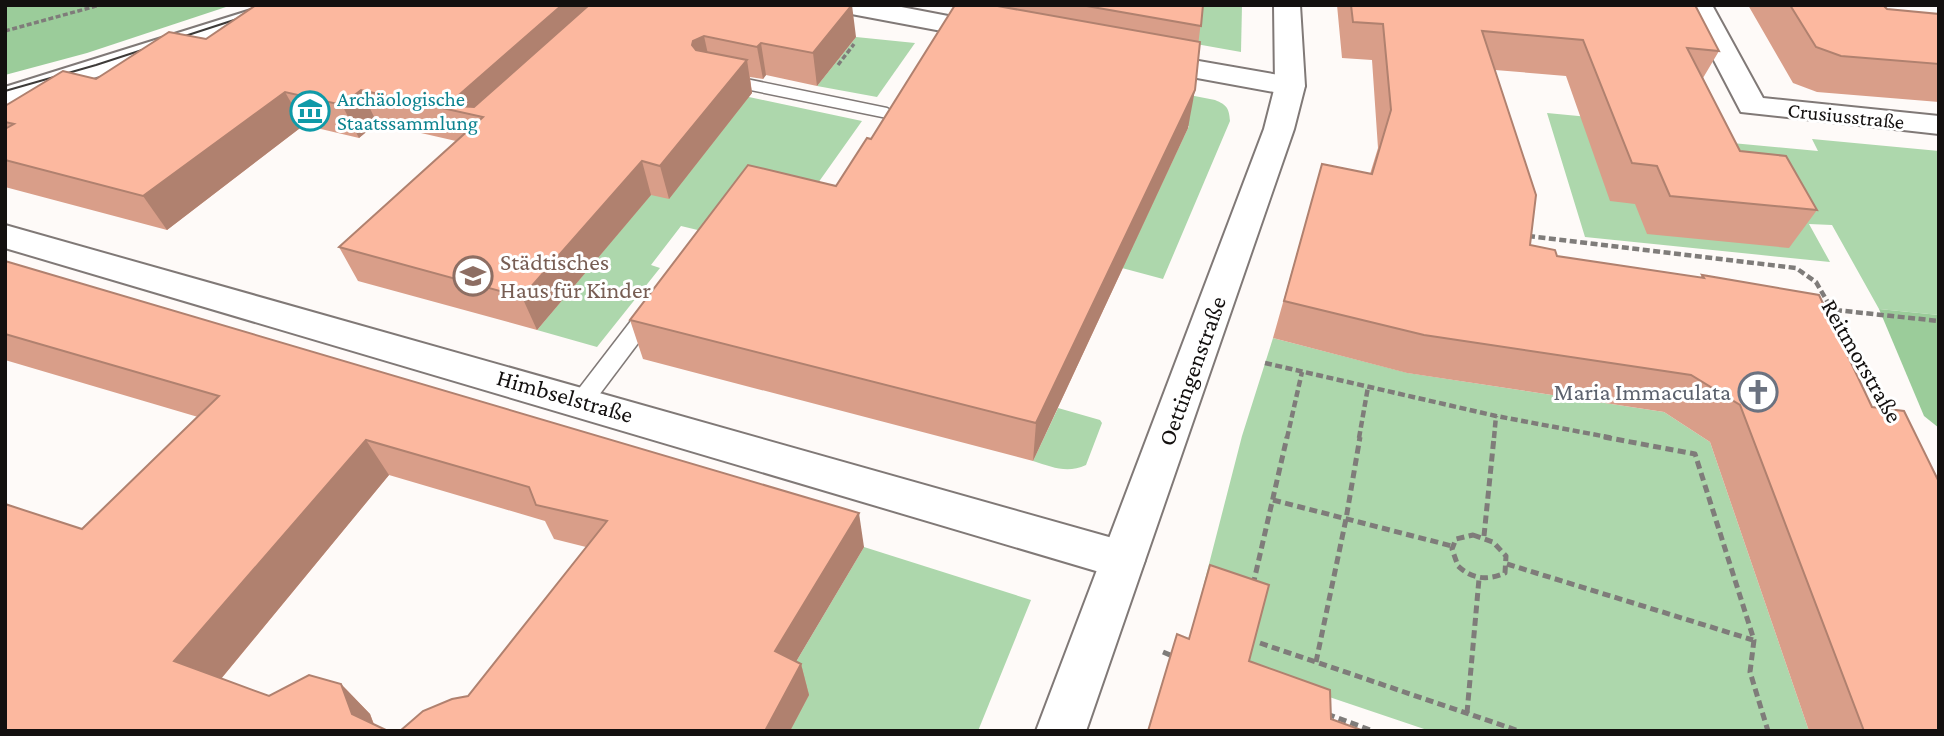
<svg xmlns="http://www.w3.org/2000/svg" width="1944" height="736" font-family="'Crimson Pro',serif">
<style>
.green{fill:#add7ac}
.forest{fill:#9bcc9a}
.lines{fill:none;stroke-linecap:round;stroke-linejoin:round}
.service-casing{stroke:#807977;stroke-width:3}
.minor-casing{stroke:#807977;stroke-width:4}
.secondary-casing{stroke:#807977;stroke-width:4}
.path-far2{stroke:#7f7c7a;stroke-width:3.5;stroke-dasharray:5 2.5;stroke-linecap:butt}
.path-far1{stroke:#7f7c7a;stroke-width:4.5;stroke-dasharray:7 3.5;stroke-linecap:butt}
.path{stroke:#7f7c7a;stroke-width:5;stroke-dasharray:8 4.5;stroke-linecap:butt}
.service{fill:#fff;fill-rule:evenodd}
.minor{fill:#fff;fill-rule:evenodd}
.secondary{fill:#fff;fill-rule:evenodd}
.tram{stroke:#3e3b39;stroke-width:2}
.wall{fill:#d99e89}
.shaded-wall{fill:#b0816f}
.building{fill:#fcb89f;stroke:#b0816f;stroke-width:2}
.labels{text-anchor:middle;stroke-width:6;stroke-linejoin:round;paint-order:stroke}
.far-culture-label{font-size:21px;fill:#0d838f;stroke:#fff;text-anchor:start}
.far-street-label{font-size:21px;fill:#13100f;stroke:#fff}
.education-label{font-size:24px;fill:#785e54;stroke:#fff;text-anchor:start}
.street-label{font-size:24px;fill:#13100f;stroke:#fff}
.worship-label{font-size:24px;fill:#5b616d;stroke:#fff;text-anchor:end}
</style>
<rect width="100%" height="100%" fill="#fefaf8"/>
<g class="green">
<path d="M1200,5H1242L1241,52L1196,44Z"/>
<path d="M856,37L915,43L877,97L817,86Z"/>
<path d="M1097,77L1215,100C1227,105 1229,108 1230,121L1163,279L1122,268L1189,126L1071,103Z"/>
<path d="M735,94L862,121L818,183L731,238L681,226L651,265L660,268L597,347L537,330Z"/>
<path d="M1547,113L1725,130L1732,143L1818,151L1812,139L1939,151V315L1879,309L1832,225L1809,224L1830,262L1585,237Z"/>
<path d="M1273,338L1408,373L1664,412L1710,442L1809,731H1430L1243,668L1200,599L1242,436Z"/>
<path d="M1058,408L1100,420L1102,423L1086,465C1067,474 1052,467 1033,461Z"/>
<path d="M864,547L1031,600L978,731H790L784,682Z"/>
</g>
<g class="forest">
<path d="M5,5H232L87,53L5,75Z"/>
<path d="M1879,309L1939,315V428L1924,416Z"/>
</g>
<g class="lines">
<g class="service-casing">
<g id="service">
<path d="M722,74L887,108L896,113L887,118L716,83L713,79L716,75Z"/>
<path d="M652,301L660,304L663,309L660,314L590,407L582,410L574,407L570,401L574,395L644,304Z"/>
</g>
</g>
<g class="minor-casing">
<g id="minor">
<path d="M267,5H308L304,11L5,106V87Z"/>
<path d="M833,5H891L995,25L1005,27L1009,33L1005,39L995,41L846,13L837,11Z"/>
<path d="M1685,5H1712L1763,98L1939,116V134L1741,112Z"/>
<path d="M1147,52L1290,77L1300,80L1305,86L1300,92L1290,95L1137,67L1133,61L1137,55Z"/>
<path d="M5,225L1123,541L1139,546L1145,560L1139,574L1123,579L5,248Z"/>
</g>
</g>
<g class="secondary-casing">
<path id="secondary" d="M1274,5H1300L1305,86L1294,129L1086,731H1036L1264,129L1275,86Z"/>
</g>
<g class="path-far2">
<path d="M5,31L100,5"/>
<path d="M838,65L854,44"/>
</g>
<g class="path-far1">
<path d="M1528,236L1796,268L1816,282L1892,413"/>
<path d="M1835,310L1939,321"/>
<path d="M1265,363L1496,416L1613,438"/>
<path d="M1287,438L1302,372"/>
<path d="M1359,438L1368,387"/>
<path d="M1494,438L1496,416"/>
</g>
<g class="path">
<path d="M1604,437L1695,454L1754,640L1750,672L1768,731"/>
<path d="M1273,500L1452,546"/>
<path d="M1473,535L1493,542L1506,556L1505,573C1487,581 1472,579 1458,566L1452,549L1456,539Z"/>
<path d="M1484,536L1494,437"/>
<path d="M1507,564L1753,640"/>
<path d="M1253,585L1287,437"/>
<path d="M1260,643L1519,731"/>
<path d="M1163,652L1175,657"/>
<path d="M1316,662L1346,519L1360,437"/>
<path d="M1467,713L1479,579"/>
<path d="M1327,714L1373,731"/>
</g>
<use href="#service" class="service"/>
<use href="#minor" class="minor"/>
<use href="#secondary" class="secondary"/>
<path class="tram" d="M5,91L96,65L280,5"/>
</g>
<g class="wall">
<path d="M256,5L856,37L817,86L766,75L763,79L750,77L752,93L669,199L651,195L537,330L358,281L339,247L456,141L377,123L359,138L304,125L167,230L5,187V106L96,79L206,39Z"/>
<path d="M955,5H1203L1188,128L1033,461L643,359L630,320L836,186L871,139Z"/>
<path d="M1337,5H1695L1719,51L1703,78L1740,151L1817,210L1789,248L1647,234L1635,204L1610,201L1566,76L1495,70L1530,245L1557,256L1700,278L1702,275L1939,731H1809L1710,442L1664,412L1407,373L1273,338L1322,164L1370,174L1378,148L1372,60L1342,58Z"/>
<path d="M1748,5H1883L1887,9L1939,14V102L1817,92L1793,83Z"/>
<path d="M5,261L864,547L796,661L801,664L809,695L790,731H400L468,696L586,547L554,539L545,521L389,475L221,679L269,696L341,684L370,714L374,724L5,731L82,529L198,417L5,360Z"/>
</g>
<g class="shaded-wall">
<path d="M562,5H607L483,117L459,112L455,101L459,95Z"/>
<path d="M852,5L856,37L817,86L813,53Z"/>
<path d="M704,36L711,68L692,45L693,41Z"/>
<path d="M761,43L766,75L763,79L757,47Z"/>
<path d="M747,60L752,93L669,199L660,166Z"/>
<path d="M361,90L377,123L359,138L342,105Z"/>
<path d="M1195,90L1188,128L1033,461L1036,423Z"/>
<path d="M285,92L304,125L167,230L143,196Z"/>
<path d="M642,161L651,195L537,330L522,297Z"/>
<path d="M366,440L389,475L210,692L174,661Z"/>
<path d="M859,513L864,547L784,682L775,651Z"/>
<path d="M801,664L809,695L790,731H765Z"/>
<path d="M341,684L370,714L376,731L352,714Z"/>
</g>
<g class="building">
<path d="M256,5H562L459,95L455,101L458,106L474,107L589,5H852L813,53L761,43L757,47L704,36L693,41L692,45L696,50L747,60L660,166L642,161L522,297L339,247L483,117L361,90L342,105L285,92L143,196L5,160V129L14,124L5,122V106L63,71L96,79L169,32L206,39Z"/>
<path d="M955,5H992L1200,42L1195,90L1036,423L630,320L748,165L836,186L867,138L871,139Z"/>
<path d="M1081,5H1203L1201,26Z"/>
<path d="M1351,5H1695L1719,51L1687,48L1740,151L1786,156L1817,210L1670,196L1657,166L1632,163L1583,40L1482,31L1536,195L1530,245L1555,250L1557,256L1704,278L1702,275L1819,295L1872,407L1904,411L1939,482V731H1864L1740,405L1691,375L1424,335L1284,301L1322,164L1372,174L1391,110L1383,24L1353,22Z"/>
<path d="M1790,5H1883L1887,9L1939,14V64L1841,56L1816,47Z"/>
<path d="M5,261L859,513L775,651L801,664L765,731H400L423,711L452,699L468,696L607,521L536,505L529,487L366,440L174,661L269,696L309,675L341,684L352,714L388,731H5V504L82,529L219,396L5,334Z"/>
<path d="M1210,565L1269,585L1249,661L1330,690L1331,719L1364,731H1148L1177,634L1189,639Z"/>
</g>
<defs>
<g id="museum-ring" transform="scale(2.0125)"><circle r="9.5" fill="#fff" stroke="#0f9aa8" stroke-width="1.5"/><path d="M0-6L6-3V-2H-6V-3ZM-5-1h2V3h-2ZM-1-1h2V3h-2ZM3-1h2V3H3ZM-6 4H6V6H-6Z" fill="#0f9aa8"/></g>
<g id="school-ring" transform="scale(2.0125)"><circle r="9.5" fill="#fff" stroke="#8d6e63" stroke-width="1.5"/><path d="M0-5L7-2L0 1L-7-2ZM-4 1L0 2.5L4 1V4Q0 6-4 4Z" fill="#8d6e63"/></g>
<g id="church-ring" transform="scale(2.0125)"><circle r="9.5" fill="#fff" stroke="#6b7280" stroke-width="1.5"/><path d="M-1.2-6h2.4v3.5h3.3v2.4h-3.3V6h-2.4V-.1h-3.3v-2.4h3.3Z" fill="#6b7280"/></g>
</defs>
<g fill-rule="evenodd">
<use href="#museum-ring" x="310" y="111"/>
<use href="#school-ring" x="473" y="276"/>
<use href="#church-ring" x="1758" y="392"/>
</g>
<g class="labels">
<g class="far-culture-label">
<text x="337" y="106">Archäologische<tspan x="337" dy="24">Staatssammlung</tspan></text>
</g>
<g class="far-street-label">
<text transform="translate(1846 116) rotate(6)" y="7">Crusiusstraße</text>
</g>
<g class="education-label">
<text x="500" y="270">Städtisches<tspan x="500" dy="28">Haus für Kinder</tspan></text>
</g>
<g class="street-label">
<text transform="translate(1862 361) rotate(60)" y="8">Reitmorstraße</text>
<text transform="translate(1192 371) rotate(-70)" y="8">Oettingenstraße</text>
<text transform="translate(565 396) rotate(16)" y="8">Himbselstraße</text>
</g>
<g class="worship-label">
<text x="1731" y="400">Maria Immaculata</text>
</g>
</g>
<rect width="1944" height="736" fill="none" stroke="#13100f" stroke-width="14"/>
</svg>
